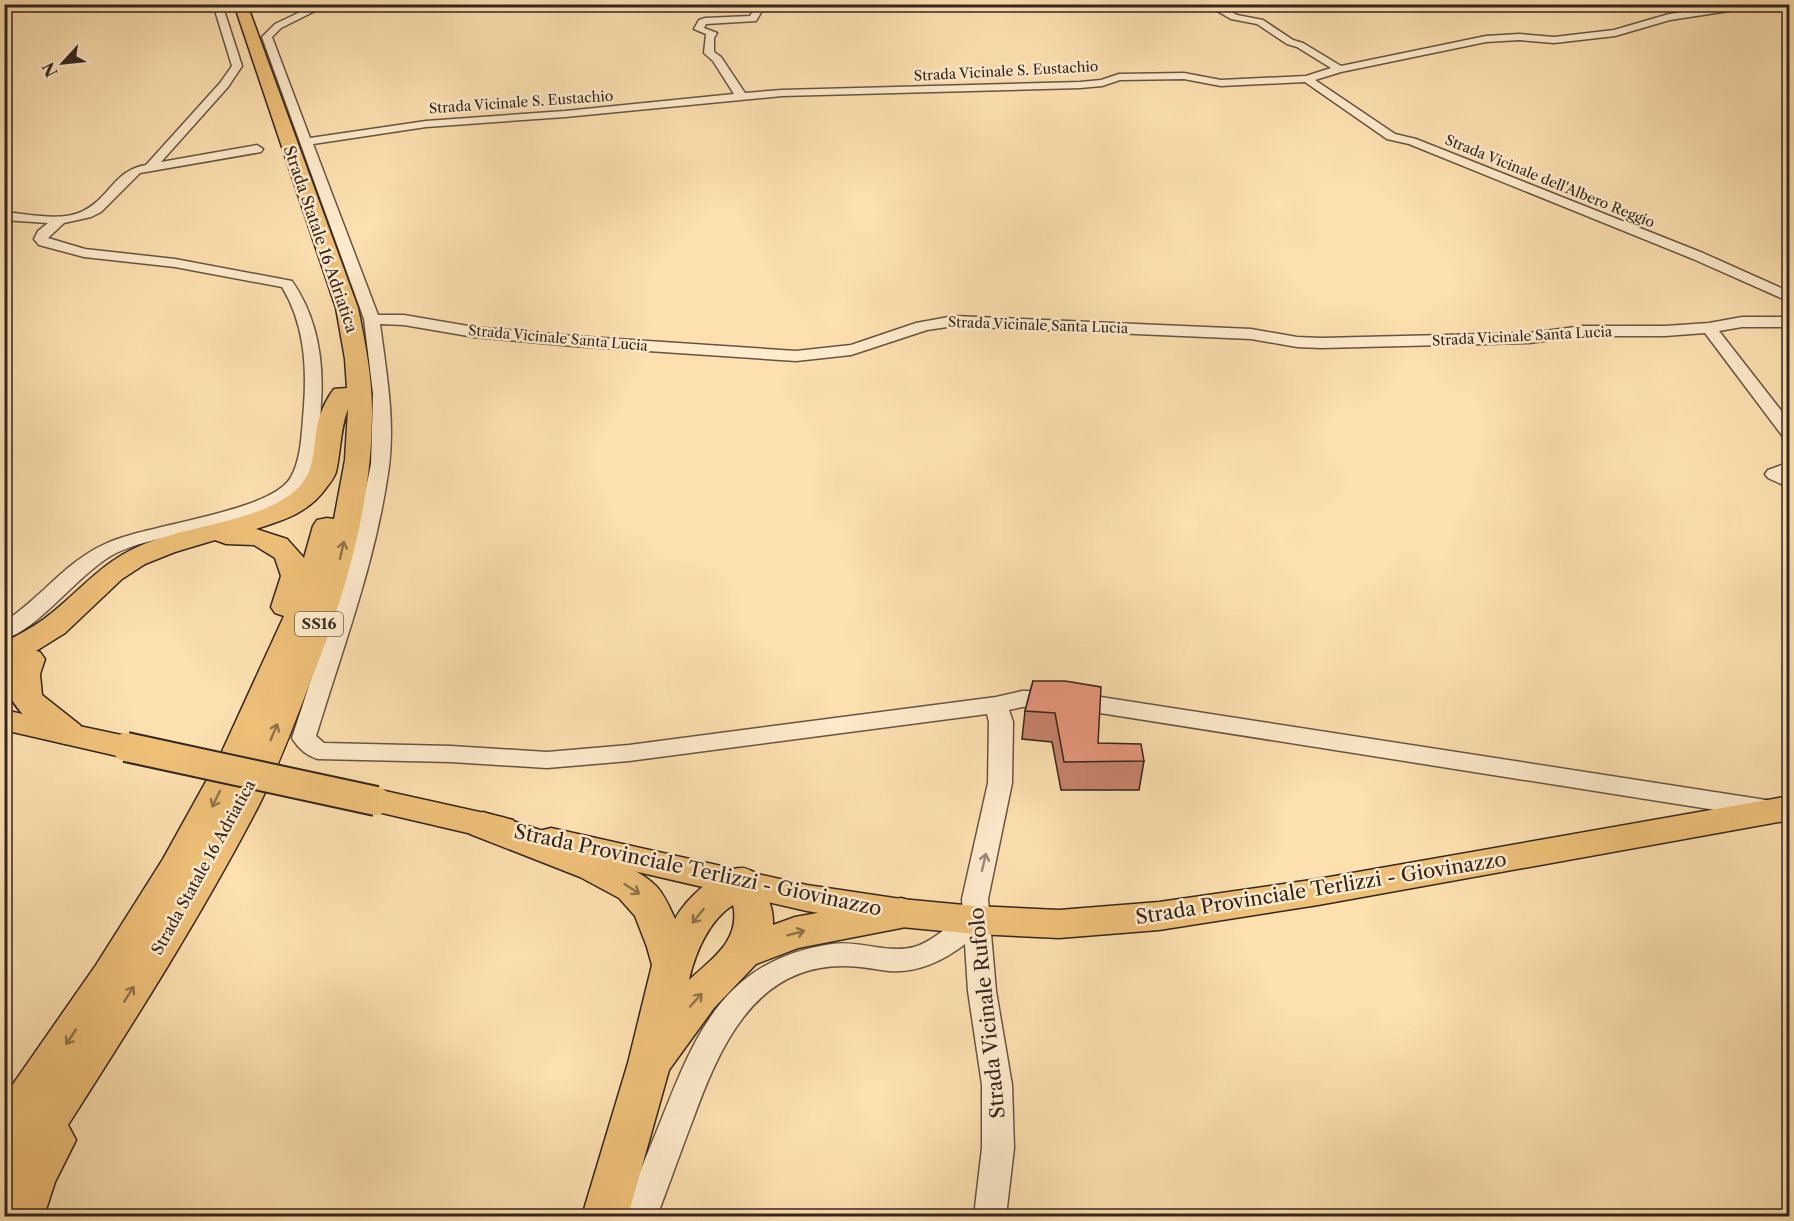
<svg xmlns="http://www.w3.org/2000/svg" width="1794" height="1221" font-family="'Libre Caslon Text',serif">
<style>
.lines{fill:none;stroke-linecap:round;stroke-linejoin:round}
.minor-casing{stroke:#665443;stroke-width:3}
.major-casing{stroke:#33251f;stroke-width:3}
.highway-casing{stroke:#33251f;stroke-width:3}
.minor{fill:#feebcc;fill-rule:evenodd}
.major{fill:#eec078;fill-rule:evenodd}
.highway{fill:#eec078;fill-rule:evenodd}
.major-bridge-casing{stroke:#33251f;stroke-width:32;stroke-linecap:butt}
.major-bridge{stroke:#eec078;stroke-width:28}
.wall{fill:#c8836c;stroke:#33251f;stroke-width:1.5}
.building{fill:#e9987d;stroke:#33251f;stroke-width:1.5}
.oneway{stroke:#90724c}
.oneway2{stroke:#988876}
.labels{text-anchor:middle;stroke-width:5;stroke-linejoin:round;paint-order:stroke}
.far-street-label{font-size:14px;fill:#33251f;stroke:#feebcc}
.shield{fill:#feebcc;stroke:#706053;stroke-width:1.5}
.shield-label{font-size:15px;font-weight:bold;fill:#33251f}
.street-label{font-size:16px;fill:#33251f;stroke:#feebcc}
.near-street-label{font-size:20px;fill:#33251f;stroke:#feebcc}
</style>
<rect width="100%" height="100%" fill="#fde0b0"/>
<filter id="stains"><feTurbulence type="fractalNoise" baseFrequency=".00333" numOctaves="4"/><feColorMatrix values="0 0 0 0 .2 0 0 0 0 .09 0 0 0 0 .02 0 0 0 .5 -.17"/></filter>
<radialGradient id="worn" r=".72"><stop offset=".6" stop-color="#630" stop-opacity="0"/><stop offset="1" stop-color="#630" stop-opacity=".3"/></radialGradient>
<g class="lines">
<g class="minor-casing">
<g id="minor">
<path d="M213,4H222L242,66L228,87L161,162L257,145L263,149L261,152L140,173L101,212L91,217L64,223L48,238L85,249L175,259L292,281C317,317 324,360 321,403C320,426 320,458 308,479C281,528 166,528 116,553C79,572 39,630 4,639V622C40,599 65,562 105,544C146,524 271,513 291,477C302,458 302,428 304,406C307,365 304,323 282,287L175,267L84,257L39,245L34,239L38,231L48,223L4,220V212C29,214 61,222 83,211C110,198 114,170 146,165L220,83L232,66Z"/>
<path d="M317,4H329L281,28L272,37L310,138L426,121L565,111L734,94L713,61L704,53L706,34L694,29L699,20L705,18L750,16L757,4H766L756,21L706,24L704,28L717,33L714,38V52L721,57L745,93L782,90L1080,82L1101,80L1119,74L1184,73L1221,80L1306,76L1331,68L1297,47L1287,44L1257,24L1231,19L1205,4H1217L1237,15L1263,20L1293,40L1303,43L1341,66L1486,36L1519,34L1554,37L1614,30L1669,14L1746,4H1775L1670,20L1615,36L1554,43L1519,40L1486,42L1341,72L1315,80L1395,134L1416,139L1703,253L1790,292V302L1693,259L1409,144L1387,139L1305,82L1221,86L1184,79L1120,80L1102,86L1080,88L782,96L565,117L426,127L313,144L378,315H404L474,327L573,336L796,351L851,345L916,323L954,316L1251,329L1297,337L1321,338L1529,333L1583,326H1665L1709,323L1742,317H1790V327H1742L1719,331L1790,422V439L1784,438L1705,333L1665,336H1583L1529,343L1321,348L1297,347L1251,339L954,326L927,330L851,355L796,361L573,346L474,337L404,325L380,324C386,370 395,419 389,466C377,558 343,647 316,736L324,743L451,746L547,752L629,745L996,697L1022,691H1062L1766,800L1775,803L1778,809L1775,815L1766,818L1062,707H1022L1009,710L1013,722L1012,783L988,899L996,991L1012,1085L1014,1148L1006,1216H974L982,1148V1085L968,991L965,944C943,961 918,973 889,971C874,969 859,966 843,966C753,966 718,1050 692,1122C680,1153 669,1185 657,1216H625C633,1185 648,1153 660,1123C696,1032 724,960 832,944C859,940 887,954 914,947C932,942 948,926 963,915L962,899L988,783L989,722L987,714L629,761L547,768L451,762L318,759C307,756 298,748 292,738L353,550L371,464L373,394L364,319L262,37L275,24Z"/>
<path d="M1790,462V488L1768,478L1765,474L1768,470Z"/>
</g>
</g>
<g class="major-casing">
<g id="major">
<path d="M4,710L126,736L137,740L141,747L137,754L126,758L4,730Z"/>
<path d="M376,789L502,817L513,820L518,829L513,838L502,841L365,809L360,801L365,793Z"/>
<path d="M1790,796V820L1318,905L1159,930L1059,938L975,934L901,927L807,911L551,852L539,849L535,840L539,831L551,828L807,885L901,899L975,906L1059,910L1159,902L1318,879Z"/>
</g>
</g>
<g class="highway-casing">
<g id="highway">
<path d="M234,4H247L358,308C365,342 372,376 372,411C372,508 344,599 308,688C293,727 278,767 259,805C202,915 135,1020 68,1125L76,1140L55,1182L44,1216H4V1097L96,965L163,859L219,758L284,616L275,613L271,607L281,576L275,558L254,545L226,544L215,540L175,552L145,564L122,579L65,633L36,651L40,652L45,659L40,674L42,695L80,725L85,733L80,741C76,742 71,744 66,744C48,742 14,710 9,693C6,683 9,674 11,665L4,667V643C17,635 32,628 44,619C85,588 102,558 155,540C197,525 268,519 299,487C316,470 313,444 318,422C321,411 327,398 334,389L347,388L345,359L336,308ZM348,409L345,460L334,519L327,518L317,520L313,526L304,558L287,539L256,529C284,520 308,513 326,488C330,483 334,478 336,472C341,451 340,429 348,409Z"/>
<path d="M483,812C522,823 632,859 657,887C665,896 670,908 675,919C685,900 718,868 741,868C745,867 751,871 754,872C764,888 774,905 773,925L795,917L901,898L915,902L920,913L915,924L901,928L798,948L756,964L714,1008L669,1070L628,1216H582L628,1063L652,965L647,947L635,916L619,898L580,877L470,834L465,825L470,816ZM733,905C741,940 712,959 689,980C695,953 709,920 733,905Z"/>
</g>
</g>
<use href="#minor" class="minor"/>
<use href="#major" class="major"/>
<use href="#highway" class="highway"/>
<g class="major-bridge-casing">
<path id="major-bridge" d="M126,747L376,801"/>
</g>
<use href="#major-bridge" class="major-bridge"/>
</g>
<path class="wall" d="M1033,681L1098,743L1144,761L1139,790H1061L1052,742L1022,739L1025,711Z"/>
<path class="building" d="M1033,681H1065L1101,687L1098,743L1141,744L1144,761L1064,762L1055,713L1025,711Z"/>
<defs><path id="oneway-shaft" d="M-6 0H5M1.5-3L5.5 0L1.5 3" fill="none" stroke-width="1.6" stroke-linecap="round" stroke-linejoin="round" transform="scale(1.5)"/></defs>
<g class="oneway">
<use href="#oneway-shaft" transform="translate(342 550) rotate(-77)"/>
<use href="#oneway-shaft" transform="translate(274 732) rotate(-67)"/>
<use href="#oneway-shaft" transform="translate(216 799) rotate(116)"/>
<use href="#oneway-shaft" transform="translate(632 889) rotate(33)"/>
<use href="#oneway-shaft" transform="translate(698 916) rotate(129)"/>
<use href="#oneway-shaft" transform="translate(796 933) rotate(-15)"/>
<use href="#oneway-shaft" transform="translate(129 994) rotate(-58)"/>
<use href="#oneway-shaft" transform="translate(696 1000) rotate(-48)"/>
<use href="#oneway-shaft" transform="translate(71 1037) rotate(124)"/>
</g>
<use class="oneway2" href="#oneway-shaft" transform="translate(984 862) rotate(-77)"/>
<g class="labels">
<g class="far-street-label">
<text transform="translate(1006 71) rotate(-3)" y="5">Strada Vicinale S. Eustachio</text>
<text transform="translate(521 102) rotate(-4)" y="5">Strada Vicinale S. Eustachio</text>
<text transform="translate(1550 181) rotate(22)" y="5">Strada Vicinale dell'Albero Reggio</text>
<text transform="translate(1038 325) rotate(2)" y="5">Strada Vicinale Santa Lucia</text>
<text transform="translate(1522 336) rotate(-3)" y="5">Strada Vicinale Santa Lucia</text>
<text transform="translate(558 338) rotate(5)" y="5">Strada Vicinale Santa Lucia</text>
</g>
<rect class="shield" x="295" y="612" width="48" height="24" rx="4.5"/>
<g class="shield-label">
<text x="319" y="629">SS16</text>
</g>
<g class="street-label">
<text transform="translate(321 239) rotate(71)" y="6">Strada Statale 16 Adriatica</text>
<text transform="translate(203 867) rotate(-61)" y="6">Strada Statale 16 Adriatica</text>
</g>
<g class="near-street-label">
<text transform="translate(698 870) rotate(12)" y="7">Strada Provinciale Terlizzi - Giovinazzo</text>
<text transform="translate(1321 888) rotate(-9)" y="7">Strada Provinciale Terlizzi - Giovinazzo</text>
<text transform="translate(987 1013) rotate(-96)" y="7">Strada Vicinale Rufolo</text>
</g>
</g>
<rect width="1794" height="1221" fill="none" stroke="#fde0b0" stroke-width="24"/>
<rect x="6" y="6" width="1782" height="1209" fill="none" stroke="#33251f" stroke-width="3"/>
<rect x="12" y="12" width="1770" height="1197" fill="none" stroke="#33251f" stroke-width="1.5"/>
<g transform="translate(63 63) rotate(243)" stroke="#feebcc" stroke-width="4.5" paint-order="stroke">
<path d="M0-4.5L10 22L0 15L-10 22Z" fill="#33251f"/>
<text y="-9" font-size="16" font-weight="bold" text-anchor="middle" fill="#33251f">N</text>
</g>
<rect width="100%" height="100%" filter="url(#stains)"/>
<rect width="100%" height="100%" fill="url(#worn)"/>
</svg>
